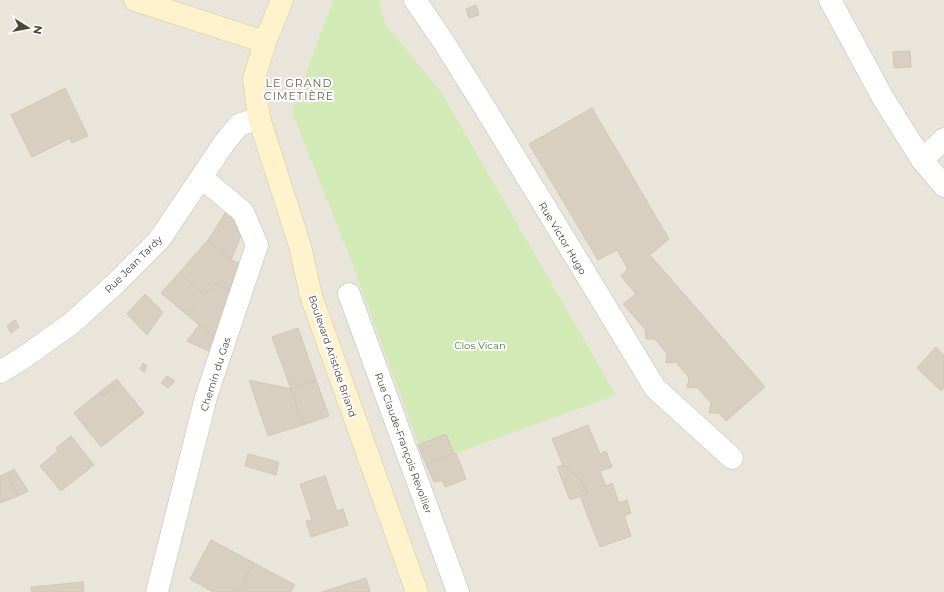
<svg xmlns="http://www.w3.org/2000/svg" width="944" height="592" font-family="Montserrat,sans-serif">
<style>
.residential{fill:#eae5da}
.green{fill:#d2eab5}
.building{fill:#d8cfc1;stroke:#d3c7b4}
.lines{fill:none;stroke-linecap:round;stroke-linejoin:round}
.street-casing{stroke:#c2bbae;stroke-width:23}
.secondary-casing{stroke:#d6c79b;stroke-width:23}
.street{stroke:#fff;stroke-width:22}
.secondary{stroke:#fff3cd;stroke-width:22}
.labels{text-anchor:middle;stroke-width:4;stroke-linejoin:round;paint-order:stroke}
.street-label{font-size:10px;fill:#4b4439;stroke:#fff}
.park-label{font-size:10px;fill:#4a7f2a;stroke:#fff}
.neighbourhood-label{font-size:11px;letter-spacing:1px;fill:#6e6250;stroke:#fff}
</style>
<rect width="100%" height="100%" fill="#f6f3ec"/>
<rect class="residential" x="0" y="0" width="944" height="592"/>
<path class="green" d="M333,0H379L385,24L441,92L616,395L426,464L351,260L292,112Z"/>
<g class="building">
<path d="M476,5L479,15L469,18L466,9Z"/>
<path d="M910,51L911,67L894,68L893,52Z"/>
<path d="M65,88L88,136L72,143L70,138L32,157L11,115Z"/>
<path d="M592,108L669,239L650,255L765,387L726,421L719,413H709L711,403L697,387L687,388L689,378L676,362L666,363L667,354L655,339H646L645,329L623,304L636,294L621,276L628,269L617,250L598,260L529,144Z"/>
<path d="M227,210L245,226L231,260L208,240Z"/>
<path d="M208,240L231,260L241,264L231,291L215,283L205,295L179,273Z"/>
<path d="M179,273L205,295L187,315L161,293Z"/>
<path d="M215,283L231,291L215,338L187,315Z"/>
<path d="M145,294L163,312L147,335L127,314Z"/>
<path d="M15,320L19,327L11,333L7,326Z"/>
<path d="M199,325L215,338L211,352L187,341Z"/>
<path d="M298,328L316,380L291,389L272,337Z"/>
<path d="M936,347L944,355V388L941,391L917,368Z"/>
<path d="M143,363L147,366L144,372L140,369Z"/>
<path d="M167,376L175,381L168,388L161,383Z"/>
<path d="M117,379L120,383L103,396L100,392Z"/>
<path d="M249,380L291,389L303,425L268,436Z"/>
<path d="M316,380L329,416L303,425L291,389Z"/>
<path d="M120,383L144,413L101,447L74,413L100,392L103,396Z"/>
<path d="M588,425L600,454L606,451L612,467L600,471L606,486L612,483L619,503L627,500L631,513L624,516L631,536L600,547L580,496L587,494L581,479L563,465L552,439Z"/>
<path d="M446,434L454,454L426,464L418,445Z"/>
<path d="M71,436L94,465L61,491L40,466L58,451L56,448Z"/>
<path d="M456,453L466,479L445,487L442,480L434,482L426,464Z"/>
<path d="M248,454L279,462L276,475L245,466Z"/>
<path d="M563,465L581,479L587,494L570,500L557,467Z"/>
<path d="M14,469L28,491L18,496L7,473Z"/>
<path d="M7,473L18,496L0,503V476Z"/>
<path d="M325,476L337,511L343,509L348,525L311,537L306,521L312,520L300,484Z"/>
<path d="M211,540L254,563L238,592H213L190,579Z"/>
<path d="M254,563L295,585L291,592H238Z"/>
<path d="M366,578L370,592H322Z"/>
<path d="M83,582L84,592H32L31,587Z"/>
</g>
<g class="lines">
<g class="street-casing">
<g id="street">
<path d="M415,0L443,41L485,108L655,388L732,458"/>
<path d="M830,0L883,98L922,160L944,186"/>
<path d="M922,160L944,139"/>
<path d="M349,294L458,592"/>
<path d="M0,372L23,358L72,323L116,283L159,240L225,142L239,125L259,118"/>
<path d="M157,592L206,397L257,245L243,212L202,178"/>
</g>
</g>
<g class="secondary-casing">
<g id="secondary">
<path d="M135,0L265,42"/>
<path d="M282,0L265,42L254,79L259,118L300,246L311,296L417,592"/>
</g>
</g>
<use href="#street" class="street"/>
<use href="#secondary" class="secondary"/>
</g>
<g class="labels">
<g class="street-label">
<text transform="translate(563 238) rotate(59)" y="4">Rue Victor Hugo</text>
<text transform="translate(133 264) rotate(-45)" y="4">Rue Jean Tardy</text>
<text transform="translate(333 356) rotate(71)" y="4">Boulevard Aristide Briand</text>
<text transform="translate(215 374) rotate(-72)" y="4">Chemin du Gas</text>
<text transform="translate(404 443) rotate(70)" y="4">Rue Claude-François Revollier</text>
</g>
<g class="park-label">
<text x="480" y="349">Clos Vican</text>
</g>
<g class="neighbourhood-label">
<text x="299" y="87">LE GRAND<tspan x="299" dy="13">CIMETIÈRE</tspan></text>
</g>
</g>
<g transform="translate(28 28) rotate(101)" stroke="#ffffff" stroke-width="3" paint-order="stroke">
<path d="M0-3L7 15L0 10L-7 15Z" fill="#4b4439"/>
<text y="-6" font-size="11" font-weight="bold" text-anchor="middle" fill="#4b4439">N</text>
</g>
</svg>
